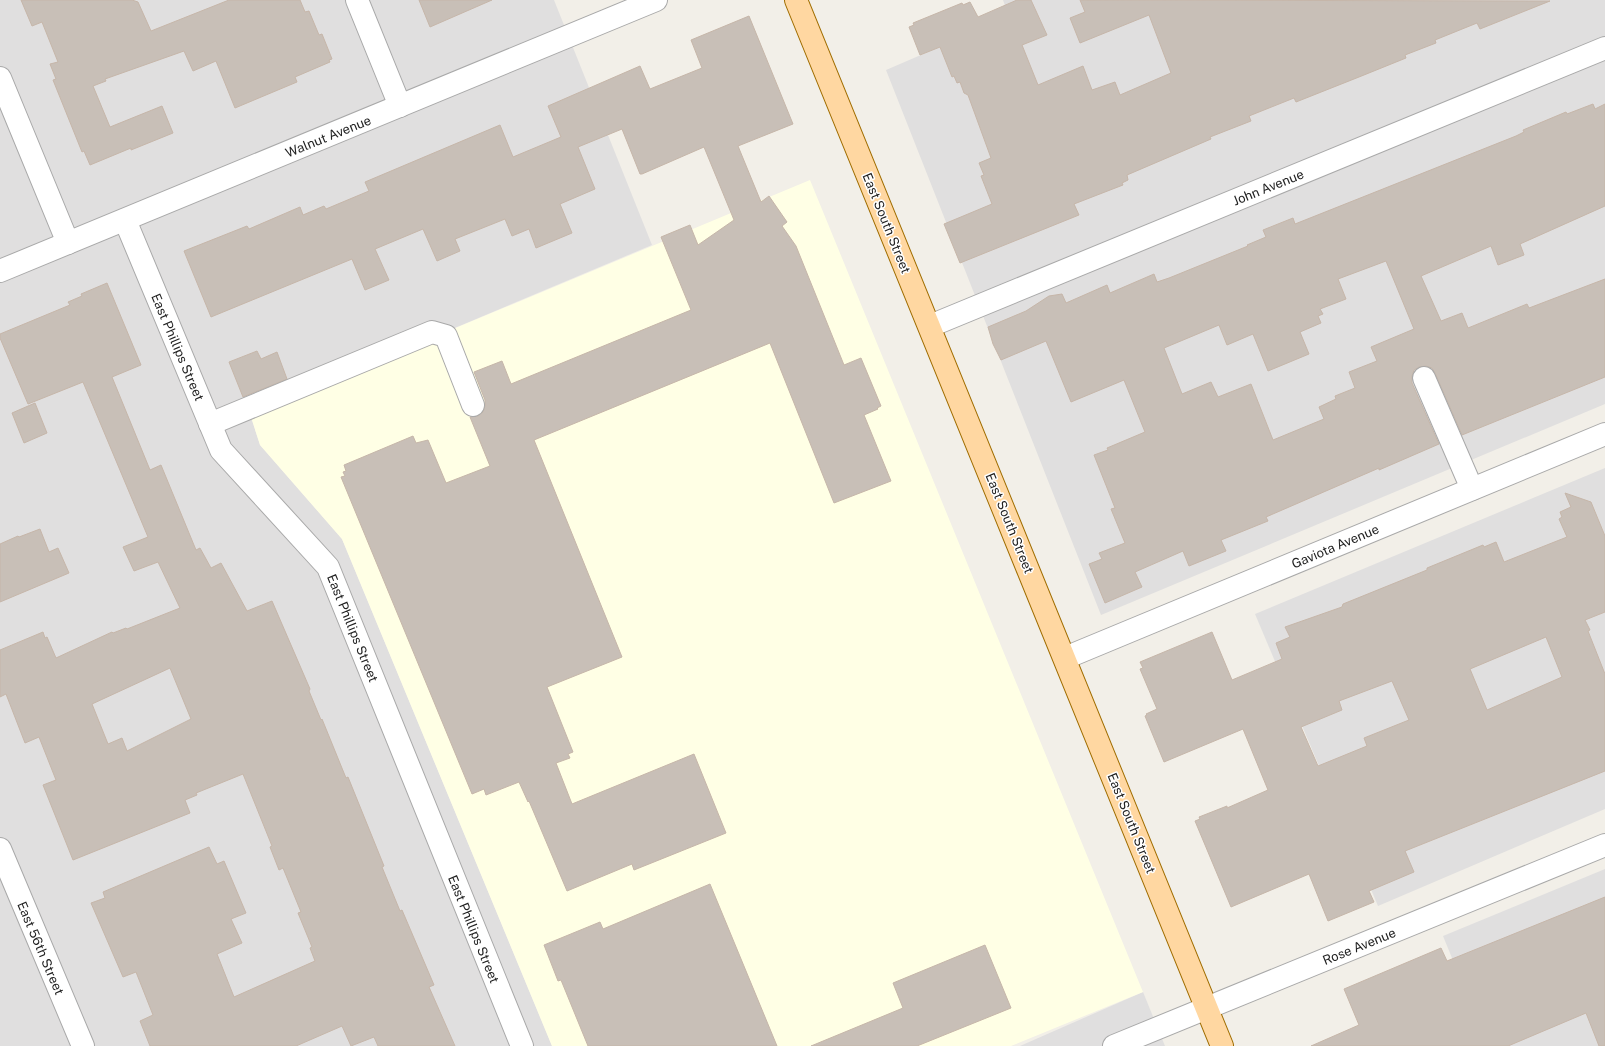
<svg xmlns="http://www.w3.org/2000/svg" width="1605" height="1046" font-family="'Public Sans',sans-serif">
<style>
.residential{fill:#e0dfdf}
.education{fill:#ffffe5}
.building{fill:#c8bfb7;stroke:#c6b6a9;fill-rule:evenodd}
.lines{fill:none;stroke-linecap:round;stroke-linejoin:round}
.minor-casing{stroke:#a9a9a9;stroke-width:24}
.major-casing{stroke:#a06d00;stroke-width:24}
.minor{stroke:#fff;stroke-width:22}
.major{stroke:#ffd7a1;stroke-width:22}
.labels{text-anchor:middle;stroke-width:3;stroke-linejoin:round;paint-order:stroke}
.street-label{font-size:13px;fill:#222;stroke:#fff}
</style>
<rect width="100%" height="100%" fill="#f2efe8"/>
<g class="residential">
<path d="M0,0H554L652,245L250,414L260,445L342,539L552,1046H0Z"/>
<path d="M1003,0H1605V404L1101,615L886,70L1009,17Z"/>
<path d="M1605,468V809L1378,906L1255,614Z"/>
<path d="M1605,869V1046H1488L1443,936Z"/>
<path d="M1143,992L1165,1046H1020Z"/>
</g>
<path class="education" d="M810,180L1143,992L1011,1046H552L342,539L260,445L250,414Z"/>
<g class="building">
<path d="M21,0H132L138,2L151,31L229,0H300L305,12L309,11L319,35L322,34L332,59L329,60L330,62L295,77L297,82L235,108L216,61L193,71L184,51L105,79L106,81L93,86L110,127L162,106L173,133L131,150V148L90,165L84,151L82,152L53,80L56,79L50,64L58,62L42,22L32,26Z"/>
<path d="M419,0H492L430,27Z"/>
<path d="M1017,0H1031L1047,35L1022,45L1038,85L1083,66L1092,90L1115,82L1120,95L1171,73L1149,15L1080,43L1070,18L1085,12L1080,0L1550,1L1480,29L1477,23L1435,40L1436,43L1405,55L1406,58L1359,77L1296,102L1294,98L1249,116L1251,121L1210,137L1211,139L1127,175L1128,180L1122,183L1123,185L1074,204L1079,215L960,263L944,224L992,204L981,176L984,175L979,163L991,158L968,95L964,93L960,82L957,83L954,76L952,77L940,47L920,55L909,27L914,25L913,23L962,3L963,5L970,2L978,17Z"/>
<path d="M749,16L793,124L738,146L761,202L769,196L787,222L782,226L796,246L844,365L861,358L881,406L877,408L878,409L864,415L891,481L834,503L770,343L534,440L622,657L547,687L573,752L568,754L570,758L556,763L572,804L694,754L726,833L634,870L632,864L567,891L529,801L528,802L519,782L486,795L484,789L472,794L341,477L345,476L343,472L346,471L344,465L413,436L416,443L428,440L446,483L490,466L470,417L478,416L483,412L485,406V400L474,372L502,361L511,384L691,310L661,237L690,225L698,245L734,220L704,147L642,174H640L622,129L578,147L595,189L560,204L572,233L536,248L529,229L512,236L505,219L455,239L460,251L437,261L423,229L375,249L389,280L365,290L352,259L211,317L184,251L247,226L249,229L300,207L303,215L324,206L326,209L369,191L365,182L500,125L513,157L561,137L548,106L640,66L650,89L702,68L691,40Z"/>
<path d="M1593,104L1595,109L1605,104V206L1520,244L1524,255L1498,265L1491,246L1421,276L1441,321L1462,313L1468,328L1527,304L1529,308L1605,279V377L1462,435L1435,373L1432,368L1426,366L1419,367L1414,370L1412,376V383L1439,444L1379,470V468L1266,517L1268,521L1221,540L1226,551L1189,566L1183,551L1135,572L1142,587L1105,603L1089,564L1102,559L1099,553L1125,543L1111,509L1115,508L1094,455L1108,450L1107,448L1145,432L1124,380L1071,402L1046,341L1001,360L993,344L988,327L1026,311L1049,296L1062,294L1066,303L1107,285L1110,293L1154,274L1157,282L1169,278L1248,246L1247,245L1266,237L1263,230L1293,218L1295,224L1516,136L1524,132L1523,130L1566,112L1567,114ZM1386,261L1414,329L1371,347L1377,361L1349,372L1355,388L1335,396L1336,399L1319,407L1324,419L1273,440L1251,384L1218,397L1211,382L1182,394L1164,348L1219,325L1227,345L1253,334L1268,371L1309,354L1300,332L1321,323L1318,316L1323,314L1320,309L1346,299L1338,279Z"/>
<path d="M107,283L141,365L112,377L150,470L161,465L196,550L200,548L211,568L221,563L247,611L272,601L310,689L309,691L321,720L322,719L346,778L348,777L384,866L382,867L400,911L402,910L434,985L429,987L455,1046H378L374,1037L351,1046L342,1026L296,1046H150L140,1021L153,1015L136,972L123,977L91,903L105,898L103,892L209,847L217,864L224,861L246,913L231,919L242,943L217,954L234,997L315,961L310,948L312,947L298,913L301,912L283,868L279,870L270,847L272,846L243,774L196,793L197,795L185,800L190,813L73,860L43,785L56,780L39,737L25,743L6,694L0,697V650L43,632L45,638L47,637L56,658L112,632L113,633L126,628L127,629L180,608L158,562L134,571L123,547L148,537L83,382L28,404L0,338V334L70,305L68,302L82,296L81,294ZM170,668L191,719L127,751L122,738L108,744L92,704Z"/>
<path d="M257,351L261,359L277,352L287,379L243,397L229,362Z"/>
<path d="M35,403L47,433L24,443L12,413Z"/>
<path d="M1565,493L1591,502L1605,536V612L1585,620L1590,630L1588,631L1605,674V771L1405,851L1414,872L1369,891L1374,902L1328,921L1309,874L1231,907L1195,821L1200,819L1199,817L1227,806V808L1268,790L1243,729L1164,762L1145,716L1147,715L1146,714L1157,709L1140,669L1143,668L1140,662L1212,632L1232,680L1282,659L1276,643L1290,637L1285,627L1342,607L1343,604L1427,570V568L1483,545L1484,547L1496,542L1504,562L1567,537L1559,519L1562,517L1560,512L1571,507ZM1546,637L1562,677L1487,710L1470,669ZM1392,681L1409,720L1364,738L1367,746L1318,766L1301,727L1342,710L1339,701Z"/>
<path d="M40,529L49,552L58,548L69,573L0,602V544L18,536L19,537Z"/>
<path d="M710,884L777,1046H588L561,980L558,981L544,945L600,922L603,929Z"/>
<path d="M1605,897V1046H1599L1586,1013L1508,1046H1311L1359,1025L1344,989L1441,948L1447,961Z"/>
<path d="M985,945L1011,1008L917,1046H811L903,1008L893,983Z"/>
</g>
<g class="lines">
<g class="minor-casing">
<g id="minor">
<path d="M357,0L400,106"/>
<path d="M0,78L68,243"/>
<path d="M125,220L221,450L328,567L522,1046"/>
<path d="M0,271L656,0"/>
<path d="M930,326L1605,48"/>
<path d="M1424,378L1472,489"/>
<path d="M210,424L432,332L446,336L473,405"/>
<path d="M1065,658L1605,434"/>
<path d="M0,849L83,1046"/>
<path d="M1114,1046L1605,845"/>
</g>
</g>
<g class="major-casing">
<path id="major" d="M796,0L1222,1046"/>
</g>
<use href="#minor" class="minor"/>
<use href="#major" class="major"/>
</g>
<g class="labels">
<g class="street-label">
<text transform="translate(328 136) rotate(-22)" y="5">Walnut Avenue</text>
<text transform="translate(1268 187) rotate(-22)" y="5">John Avenue</text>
<text transform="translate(887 223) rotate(68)" y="5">East South Street</text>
<text transform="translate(178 347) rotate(67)" y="5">East Phillips Street</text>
<text transform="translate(1010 523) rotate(68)" y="5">East South Street</text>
<text transform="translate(1335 546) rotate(-23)" y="5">Gaviota Avenue</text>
<text transform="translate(353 628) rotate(68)" y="5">East Phillips Street</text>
<text transform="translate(1132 823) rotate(68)" y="5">East South Street</text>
<text transform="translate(474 929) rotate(68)" y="5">East Phillips Street</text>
<text transform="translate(1359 946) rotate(-22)" y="5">Rose Avenue</text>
<text transform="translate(41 948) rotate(67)" y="5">East 56th Street</text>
</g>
</g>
</svg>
